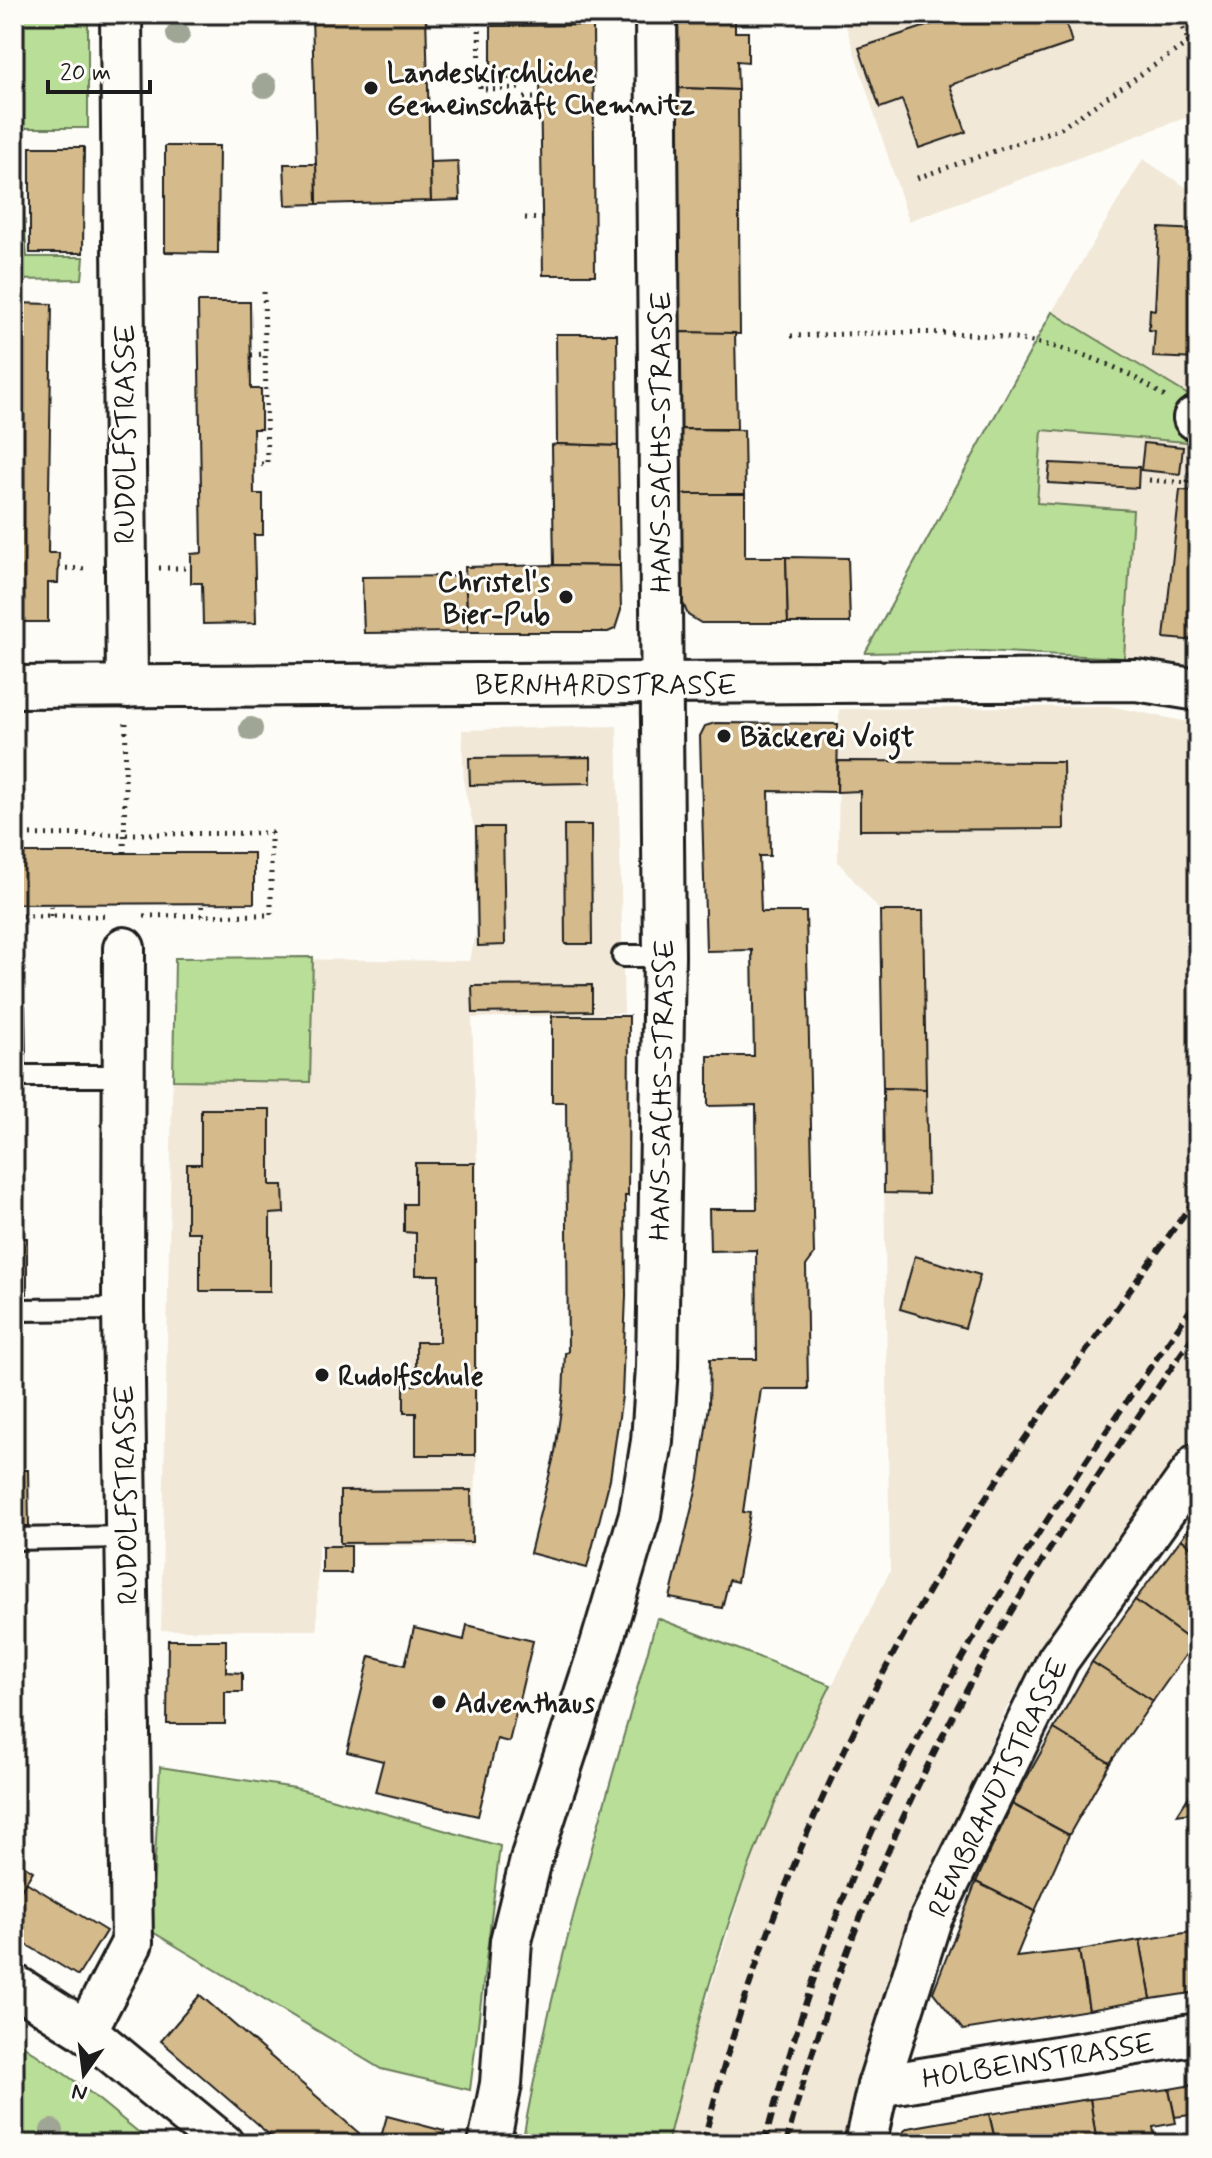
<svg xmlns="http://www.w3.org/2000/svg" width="1212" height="2158" font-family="Mynerve,sans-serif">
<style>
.built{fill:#f1e8d7}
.green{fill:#b9de98;stroke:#6a7d5a;stroke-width:2}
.building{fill:#d5ba8b;stroke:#1c1c1c;stroke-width:2}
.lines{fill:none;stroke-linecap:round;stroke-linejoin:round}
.lane-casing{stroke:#1c1c1c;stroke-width:26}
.street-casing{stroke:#1c1c1c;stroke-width:46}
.path{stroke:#1c1c1c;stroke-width:5;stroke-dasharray:2 6;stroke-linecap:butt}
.lane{stroke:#fdfcf7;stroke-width:20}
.street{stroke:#fdfcf7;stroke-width:40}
.rail{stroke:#1c1c1c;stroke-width:6;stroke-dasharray:12 6;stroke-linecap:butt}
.tree{fill:#a0a696}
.poi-dot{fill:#1c1c1c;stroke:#fdfcf7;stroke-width:3}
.labels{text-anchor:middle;stroke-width:6;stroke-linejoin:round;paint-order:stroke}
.poi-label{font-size:28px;font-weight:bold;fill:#1c1c1c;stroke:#fdfcf7;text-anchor:start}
.street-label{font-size:28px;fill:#1c1c1c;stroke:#fdfcf7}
</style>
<rect width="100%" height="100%" fill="#fdfcf7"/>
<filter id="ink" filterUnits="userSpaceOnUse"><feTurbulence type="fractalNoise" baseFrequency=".0125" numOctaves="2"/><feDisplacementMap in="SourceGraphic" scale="16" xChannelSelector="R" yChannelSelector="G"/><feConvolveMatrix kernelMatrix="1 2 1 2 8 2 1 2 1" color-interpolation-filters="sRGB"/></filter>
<g filter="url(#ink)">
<g class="built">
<path d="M842,14H1198V113L909,221Z"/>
<path d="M1143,159L1198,195V401L1052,312Z"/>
<path d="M1042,430L1198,443V676L1124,658L1133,510L1037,503Z"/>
<path d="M1109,706L1198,724V1434L1161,1487L1053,1627L1006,1709L924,1890L876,2024L843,2144H667L688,2059L748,1871L782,1785L890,1571L880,911L838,862L839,709Z"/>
<path d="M617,726L624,1013L472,1018L477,1162V1459L472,1546L318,1545L317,1630H161L175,958L469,961L476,935L474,827L464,786L462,730Z"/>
</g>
<g class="green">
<path d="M14,14H88V128H17L27,257H84L82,279L14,280Z"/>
<path d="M1052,312L1198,401V443L1042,430L1037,503L1133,510L1124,658L984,651L865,653Z"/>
<path d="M313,957L310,1082L173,1080L175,958Z"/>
<path d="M657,1618L831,1685C801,1746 772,1806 748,1869C714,1958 690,2051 667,2144H522C553,1966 609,1792 657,1618Z"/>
<path d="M160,1767L295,1788L500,1846L470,2090L381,2069L151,1931Z"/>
<path d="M14,2039L82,2086L153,2144H14Z"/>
</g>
<g class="building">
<path d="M312,14H426L431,201L317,204Z"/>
<path d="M678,14H735V32H748V62L737,61L738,90L679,88Z"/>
<path d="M963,14H1063L1072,43L950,85L966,132L919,148L902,100L880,108L859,48Z"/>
<path d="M593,25L595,275H543L540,79H491V26Z"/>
<path d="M679,88L738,90L740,334L679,332Z"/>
<path d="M165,146H219L218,253L165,252Z"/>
<path d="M30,147H84L83,253H30Z"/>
<path d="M458,161L460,200L431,201L430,162Z"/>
<path d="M284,164H316L317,204L286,205Z"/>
<path d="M1159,228L1198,230V359L1153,357L1155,331L1149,330L1150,309L1155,310Z"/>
<path d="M198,302H250L251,389H261V429H253L254,494H263V535H254L256,623L203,624L202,583H191V554L202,553Z"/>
<path d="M14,303L52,304L48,553H59L58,583H48V622H14Z"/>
<path d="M679,332L735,333L737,429H680Z"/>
<path d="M556,334H617L618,446L557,444Z"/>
<path d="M680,429L744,430L745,494H682Z"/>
<path d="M1144,443L1183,447L1180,474L1141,470Z"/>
<path d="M557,444L618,446L620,566L554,565L552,445Z"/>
<path d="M1050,463L1139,467L1138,488L1048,483Z"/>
<path d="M1180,490L1198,491V641L1164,638Z"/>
<path d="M682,494H745V557H786L788,623H701L688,615L682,601Z"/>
<path d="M786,557L848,558L850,623H788Z"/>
<path d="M554,565L620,566L621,610L615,629L608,632H468L465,567Z"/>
<path d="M465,576L468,632L364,633L362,577Z"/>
<path d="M715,723L838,724L837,792L769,791L770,856H759L761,912H806L814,1255L806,1266L808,1389H761L743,1512L750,1513L737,1582L729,1580L722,1608L670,1598L699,1478L709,1406L710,1359H757L756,1250L710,1251L709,1209H757L756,1105L708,1106V1056H754L752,950L706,951L700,736L705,726Z"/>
<path d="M591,757V783L470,785L469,758Z"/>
<path d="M838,761L1063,762L1064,829L860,830V791L837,792Z"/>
<path d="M564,825H591L592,944H565Z"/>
<path d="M476,827H503L505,945L478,946Z"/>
<path d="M14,853H254V903L14,904Z"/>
<path d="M880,911H923L926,1089L883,1088Z"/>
<path d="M592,985V1011L473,1013L472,986Z"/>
<path d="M14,1006H25L26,1062H14Z"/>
<path d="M552,1016H629L628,1196H625L626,1295L622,1396L610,1479L587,1568L530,1553L555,1452L563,1395L565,1353L568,1352L566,1102H552Z"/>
<path d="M883,1088L926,1089L928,1194L884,1193Z"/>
<path d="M201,1109H270V1185H283L284,1213L270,1214V1291H200V1232H187V1164H201Z"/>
<path d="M415,1163H475V1455H416V1413H404V1385H416V1342H439V1275H416V1233L404,1232V1204H415Z"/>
<rect x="14" y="1238" width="13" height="56"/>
<path d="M915,1256L980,1275L965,1328L900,1309Z"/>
<path d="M14,1470H28L29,1526H14Z"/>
<path d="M471,1490L472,1542L340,1543V1491Z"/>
<path d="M1198,1515V1552L1181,1539Z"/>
<path d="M1181,1539L1198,1552V1638L1194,1643L1135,1600Z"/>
<rect x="322" y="1546" width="29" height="27"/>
<path d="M1135,1600L1194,1643L1153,1701L1092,1662Z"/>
<path d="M467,1625L533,1641L509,1742L497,1739L478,1816L375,1792L383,1761L347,1752L370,1656L405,1665L414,1628L464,1640Z"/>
<path d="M168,1640H226V1672L242,1673V1692H225V1724H167Z"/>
<path d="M1092,1662L1153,1701L1110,1763L1054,1729Z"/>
<path d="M1054,1729L1110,1763L1069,1835L1012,1804Z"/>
<path d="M1198,1782V1812L1177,1815Z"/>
<path d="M1012,1804L1069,1835L1035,1911L976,1882Z"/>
<path d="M14,1859L33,1871L14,1902Z"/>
<path d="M26,1882L106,1931L78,1976L14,1937V1902Z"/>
<path d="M976,1882L1035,1911L1016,1957L1079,1950L1089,2010L963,2030L933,1992Z"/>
<path d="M1198,1931V1992L1151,1999L1140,1940Z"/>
<path d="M1140,1940L1151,1999L1089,2010L1079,1950Z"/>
<path d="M200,1995L359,2133L350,2144H280L161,2041Z"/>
<path d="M1198,2084V2114L1175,2117L1169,2089Z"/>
<path d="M1169,2089L1176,2123L1153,2127L1156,2144H1097L1090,2099Z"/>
<path d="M1090,2099L1097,2144H996L989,2114Z"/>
<path d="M989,2114L996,2144H894L895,2138L908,2128Z"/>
<path d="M387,2116L444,2131L441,2144H379Z"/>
</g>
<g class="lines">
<g class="lane-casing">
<g id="lane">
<path d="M623,956H664"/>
<path d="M14,1076H124"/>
<path d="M14,1310L123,1309"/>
<path d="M14,1539L126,1537"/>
</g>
</g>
<g class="street-casing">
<g id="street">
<path d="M121,14L127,687"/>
<path d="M1194,418L1198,421"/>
<path d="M14,687L1136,680L1198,690"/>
<path d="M14,1985L86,2031L223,2144"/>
<path d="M86,2031L132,1943L123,1309L124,948"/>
<path d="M878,2086L1198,2034"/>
<path d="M489,2144L501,2084L511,1941L532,1856L600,1648L640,1514L652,1441L657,1367L664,956L656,14"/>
<path d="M865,2144L878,2086L931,1919L1058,1660L1198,1464"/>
</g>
</g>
<g class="path">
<path d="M479,14L480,89L524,88"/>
<path d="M1176,14L1198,61"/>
<path d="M524,98H541"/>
<path d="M917,178L1061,128L1198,36"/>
<path d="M525,218L542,219"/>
<path d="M791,336C917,332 1057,318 1165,397"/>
<path d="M251,355L265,354"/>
<path d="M253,464H267L264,288"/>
<path d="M1149,480L1188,483L1191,456"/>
<path d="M58,568L89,569"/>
<path d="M159,568H191"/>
<path d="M14,835L271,833V915L143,916"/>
<path d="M124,853L126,720"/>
<path d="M14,916H105"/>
<path d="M51,916V904"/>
<path d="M202,916V904"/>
</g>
<use href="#lane" class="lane"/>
<use href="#street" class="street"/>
<g class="rail">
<path d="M703,2144C752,1947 830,1760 932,1585C1011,1449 1107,1323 1198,1195"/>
<path d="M764,2144C784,2070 806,1997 833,1925C919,1699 1060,1496 1198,1299"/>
<path d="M786,2144C834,1962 907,1790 1002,1627C1062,1525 1131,1427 1198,1329"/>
</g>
</g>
<g class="tree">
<circle cx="178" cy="34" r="12"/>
<circle cx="265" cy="86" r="12"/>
<circle cx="251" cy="729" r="12"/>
<circle cx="52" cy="2131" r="12"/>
</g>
</g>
<g class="poi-dot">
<circle cx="371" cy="88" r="8"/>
<circle cx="566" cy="597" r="8"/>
<circle cx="724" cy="736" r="8"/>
<circle cx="322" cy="1375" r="8"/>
<circle cx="439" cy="1702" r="8"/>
</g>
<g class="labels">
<g class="poi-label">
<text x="387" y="82">Landeskirchliche<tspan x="387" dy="32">Gemeinschaft Chemnitz</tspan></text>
<text x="550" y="591" text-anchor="end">Christel's<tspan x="550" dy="32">Bier-Pub</tspan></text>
<text x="740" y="746">Bäckerei Voigt</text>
<text x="338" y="1385">Rudolfschule</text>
<text x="455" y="1712">Adventhaus</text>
</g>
<g class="street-label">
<text transform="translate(124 434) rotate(-90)" y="10">RUDOLFSTRASSE</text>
<text transform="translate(660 442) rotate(-90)" y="10">HANS-SACHS-STRASSE</text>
<text x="606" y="694">BERNHARDSTRASSE</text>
<text transform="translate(661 1090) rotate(-89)" y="10">HANS-SACHS-STRASSE</text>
<text transform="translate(125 1495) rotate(-91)" y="10">RUDOLFSTRASSE</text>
<text transform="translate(997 1787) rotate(-64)" y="10">REMBRANDTSTRASSE</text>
<text transform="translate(1038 2060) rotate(-9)" y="10">HOLBEINSTRASSE</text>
</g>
</g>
<rect width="1212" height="2158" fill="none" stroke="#fdfcf7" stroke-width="48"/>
<rect x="24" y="24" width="1164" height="2110" fill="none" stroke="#1c1c1c" stroke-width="3" filter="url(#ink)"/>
<g transform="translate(84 2074) rotate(194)" stroke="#fdfcf7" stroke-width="6" paint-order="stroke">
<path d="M0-6L14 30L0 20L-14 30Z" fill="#1c1c1c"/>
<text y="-12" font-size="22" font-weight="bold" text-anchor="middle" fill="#1c1c1c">N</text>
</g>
<path d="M48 80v12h102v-12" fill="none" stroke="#1c1c1c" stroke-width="4"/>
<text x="60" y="80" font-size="24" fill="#1c1c1c" stroke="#fdfcf7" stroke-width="6" paint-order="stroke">20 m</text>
</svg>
